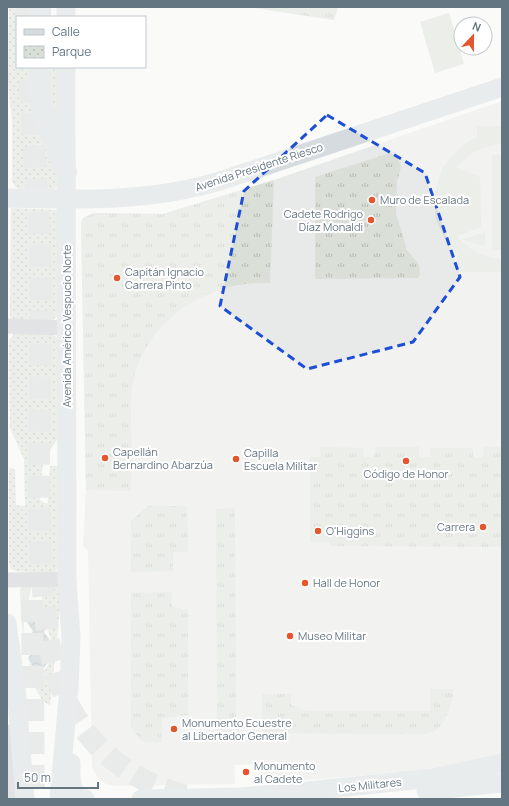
<svg xmlns="http://www.w3.org/2000/svg" width="509" height="806" font-family="Manrope,sans-serif">
<style>
.built{fill:#e8e9e9}
.grass{fill:url(#grass-tufts)}
.park{fill:url(#park-dots)}
.pitch{fill:#dadfd7}
.water{fill:url(#water-waves)}
.lines{fill:none;stroke-linecap:round;stroke-linejoin:round}
.highway-tunnel{stroke:#d5d9db;stroke-width:22;stroke-dasharray:22 11;stroke-linecap:butt}
.minor{stroke:#c3c8cc;stroke-width:15}
.major{stroke:#d6dbdf;stroke-width:19}
.highway{stroke:#d6dbdf;stroke-width:22}
.marked{fill:none;stroke:#1d4ed8;stroke-width:3;stroke-dasharray:8 5;stroke-linejoin:round}
.poi-dot{fill:#e4572e;stroke:#fff;stroke-width:1.5}
.labels{text-anchor:middle;stroke-width:4;stroke-linejoin:round;paint-order:stroke}
.street-label{font-size:11px;fill:#657683;stroke:#fff}
.poi-label{font-size:11px;fill:#657683;stroke:#fff;text-anchor:start}
</style>
<defs>
<pattern id="grass-tufts" width="24" height="20" patternUnits="userSpaceOnUse"><rect width="24" height="20" fill="#dadfd7"/><path d="M3 7l-1-3M5 7V3M7 7l1-3M15 17l-1-3M17 17v-4M19 17l1-3" fill="none" stroke="#b4b9b4"/></pattern>
<pattern id="park-dots" width="8" height="8" patternUnits="userSpaceOnUse"><rect width="8" height="8" fill="#dadfd7"/><path d="M2 2h.1M6 6h.1" fill="none" stroke="#b4b9b4" stroke-width="1.8" stroke-linecap="round"/></pattern>
<pattern id="water-waves" width="16" height="10" patternUnits="userSpaceOnUse"><rect width="16" height="10" fill="#bbc7cb"/><path d="M0 5q4-4 8 0t8 0" fill="none" stroke="#9ca6aa"/></pattern>
</defs>
<rect width="100%" height="100%" fill="#fafaf8"/>
<path class="built" d="M502,101V756L438,769L296,781L261,782L260,764L234,765L235,784L115,786L106,784L97,777L92,767L88,551L83,546L86,490L81,224L83,218L94,213L163,214L274,180Z"/>
<g class="grass">
<path d="M248,7H338L334,20Z"/>
<path d="M396,151L401,167L397,182L396,214L407,250L419,265L420,274L418,278L315,279V177Z"/>
<path d="M274,180L270,283C206,280 144,321 132,387C130,401 131,413 131,427C132,448 131,469 131,491L86,490L81,224L83,218L94,213L163,214Z"/>
<path d="M320,447L363,448L364,457H374L375,447H419V457H430V448H473V457H483L484,447H502V547L331,546L330,542H310V457H320Z"/>
<path d="M148,506H187L188,552H173V571L131,572V521Z"/>
<path d="M235,508L236,733H217L216,509Z"/>
<path d="M32,585L24,620L23,643L20,590L21,587Z"/>
<path d="M172,592V607L188,610V715L162,718L161,743L142,741L131,727V593Z"/>
<path d="M431,689H453C453,701 446,725 434,731C430,733 425,733 421,734L262,733V694H291V705L306,711H430Z"/>
</g>
<g class="park">
<path d="M9,7H32V17H17V67H32L56,160L57,187L53,190L18,189L12,182V122L8,82Z"/>
<path d="M44,67H58L60,129L53,117Z"/>
<path d="M11,208L57,210L58,315L53,320L12,319L10,317Z"/>
<path d="M14,333L52,334L59,339V437L43,460L40,500L47,504L49,497L50,466H59L58,566L57,570L52,573L16,571L10,568L9,563V468H13L15,471L16,505L25,506L24,459L10,428L9,341Z"/>
<path d="M37,586H59L62,590L50,705C43,703 37,693 35,686L43,685V678H31L29,663L34,671L45,670L52,658L47,649L52,641L48,631L52,622L45,611H33L29,616L33,602L42,601V594H34Z"/>
</g>
<g class="pitch">
<path d="M449,13L464,64L435,73L420,22Z"/>
<path d="M477,126H502V144C483,145 469,153 457,167L480,177L481,227L457,236C469,250 483,258 502,259V272H458L457,254L447,242L437,222L435,212V190L442,169L448,160L463,145L477,137Z"/>
<rect x="492" y="155" width="10" height="95"/>
<path d="M485,232V246L463,240L465,238L466,239Z"/>
</g>
<path class="water" d="M43,611L50,622L44,632L50,640L45,649L51,658L44,668H33L28,658L34,649L27,640L33,631L26,621L32,612Z"/>
<g class="lines">
<g class="highway-tunnel">
<path d="M27,7V17"/>
<path d="M30,80C33,151 41,223 41,294C42,389 35,484 42,578C45,617 48,659 64,695C87,748 135,785 191,797"/>
<path d="M32,600L34,799"/>
<path d="M468,778L502,773"/>
</g>
<g class="minor">
<path d="M7,326L67,328"/>
<path d="M7,580L67,579"/>
<path d="M7,732L12,799"/>
</g>
<g class="major">
<path d="M66,7V17"/>
<path d="M7,198C79,200 150,202 220,181L502,87"/>
<path d="M7,623L16,687L25,799"/>
<path d="M71,763C71,777 69,793 85,799"/>
<path d="M426,791L502,783"/>
<path d="M59,799L69,688L71,638L67,579L66,67"/>
<path d="M141,799L240,797L288,793L433,778L502,763"/>
</g>
<g class="highway">
<path d="M40,17V7"/>
<path d="M39,67L41,105L66,173"/>
</g>
</g>
<path d="M0 0H509V806H0ZM327,115L425,173L460,277L413,342L307,369L220,306L244,191Z" fill="#fafaf8" fill-opacity=".55" fill-rule="evenodd"/>
<path class="marked" d="M327,115L425,173L460,277L413,342L307,369L220,306L244,191Z"/>
<g class="poi-dot">
<circle cx="372" cy="200" r="4"/>
<circle cx="371" cy="220" r="4"/>
<circle cx="117" cy="278" r="4"/>
<circle cx="105" cy="458" r="4"/>
<circle cx="236" cy="459" r="4"/>
<circle cx="406" cy="461" r="4"/>
<circle cx="483" cy="527" r="4"/>
<circle cx="318" cy="531" r="4"/>
<circle cx="305" cy="583" r="4"/>
<circle cx="290" cy="636" r="4"/>
<circle cx="174" cy="729" r="4"/>
<circle cx="246" cy="772" r="4"/>
</g>
<g class="labels">
<g class="street-label">
<text transform="translate(259 167) rotate(-18)" y="4">Avenida Presidente Riesco</text>
<text transform="translate(67 326) rotate(-90)" y="4">Avenida Américo Vespucio Norte</text>
<text transform="translate(370 785) rotate(-6)" y="4">Los Militares</text>
</g>
<g class="poi-label">
<text x="380" y="204">Muro de Escalada</text>
<text x="363" y="218" text-anchor="end">Cadete Rodrigo<tspan x="363" dy="13">Díaz Monaldi</tspan></text>
<text x="125" y="276">Capitán Ignacio<tspan x="125" dy="13">Carrera Pinto</tspan></text>
<text x="113" y="456">Capellán<tspan x="113" dy="13">Bernardino Abarzúa</tspan></text>
<text x="244" y="457">Capilla<tspan x="244" dy="13">Escuela Militar</tspan></text>
<text x="406" y="478" text-anchor="middle">Código de Honor</text>
<text x="475" y="531" text-anchor="end">Carrera</text>
<text x="326" y="535">O'Higgins</text>
<text x="313" y="587">Hall de Honor</text>
<text x="298" y="640">Museo Militar</text>
<text x="182" y="727">Monumento Ecuestre<tspan x="182" dy="13">al Libertador General</tspan></text>
<text x="254" y="770">Monumento<tspan x="254" dy="13">al Cadete</tspan></text>
</g>
</g>
<rect width="509" height="806" fill="none" stroke="#657683" stroke-width="16"/>
<rect x="16" y="16" width="130" height="52" fill="#ffffff" stroke="#c1c8cd"/>
<rect x="24" y="29" width="20" height="6" fill="#d6dbdf" stroke="#c1c8cd"/>
<text x="52" y="36" font-size="12" fill="#657683">Calle</text>
<rect x="24" y="46" width="20" height="12" fill="url(#park-dots)" stroke="#c1c8cd"/>
<text x="52" y="56" font-size="12" fill="#657683">Parque</text>
<g transform="translate(473 36) rotate(22)"><circle r="19" fill="#ffffff" stroke="#c1c8cd"/>
<path d="M0-3L7 15L0 10L-7 15Z" fill="#e4572e"/>
<text y="-6" font-size="11" font-weight="bold" text-anchor="middle" fill="#657683">N</text>
</g>
<path d="M18 782v6h80v-6" fill="none" stroke="#657683" stroke-width="2"/>
<text x="24" y="782" font-size="12" fill="#657683" stroke="#ffffff" stroke-width="3" paint-order="stroke">50 m</text>
</svg>
